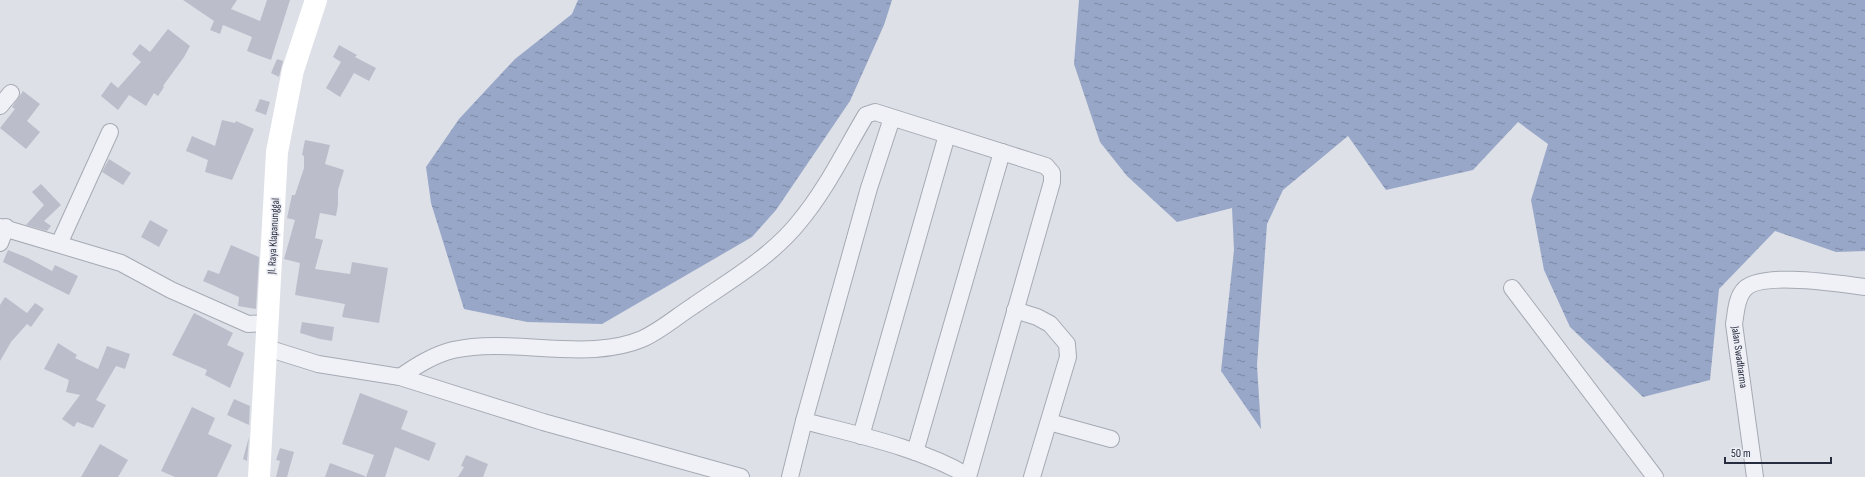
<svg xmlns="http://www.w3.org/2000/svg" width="1865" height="477" font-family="'Sofia Sans Condensed',sans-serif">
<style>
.water{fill:url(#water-ripples)}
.building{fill:#bbbeca}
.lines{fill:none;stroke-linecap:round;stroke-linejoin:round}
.street-casing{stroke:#a6aab4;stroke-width:18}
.street{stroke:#f0f1f6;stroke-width:16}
.secondary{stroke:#fff;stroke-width:22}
.labels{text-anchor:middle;stroke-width:3.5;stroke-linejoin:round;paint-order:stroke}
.street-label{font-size:11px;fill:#272b3e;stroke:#edeff5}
</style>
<defs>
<pattern id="water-ripples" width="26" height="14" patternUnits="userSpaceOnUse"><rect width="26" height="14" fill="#98a7c8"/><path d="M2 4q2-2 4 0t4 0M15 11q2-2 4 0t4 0" fill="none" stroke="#7c88a4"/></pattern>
</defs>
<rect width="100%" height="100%" fill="#dde0e7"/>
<g class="water">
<path d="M578,0H892L884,25L850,101L776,210L752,237L602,324L527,322L464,309L431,203L426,167L459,119L515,59L572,14Z"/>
<path d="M1079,0H1865V251L1836,252L1775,231L1719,289L1710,380L1643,397L1570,327L1544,270L1531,200L1548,144L1518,122L1473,170L1386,190L1348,136L1283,190L1267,224L1257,365L1261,429L1221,371L1234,250L1232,208L1177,222L1127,176L1100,142L1074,64Z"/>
</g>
<g class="building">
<path d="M183,0H237L231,9L260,21L267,0H290L271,60L247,51L252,37L223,25L220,34L210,30L214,21Z"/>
<path d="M168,29L190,46L184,57L163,86L164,87L158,96L154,93L146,106L129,95L118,110L101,96L111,82L118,88L141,62L132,54L140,44L150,52Z"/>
<path d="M339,45L357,55L355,57L376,68L369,81L354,73L340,97L326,88L341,62L333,57Z"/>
<path d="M277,59L283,61L279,77L271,73Z"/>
<path d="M23,91L40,104L27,121L40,132L26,149L0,128L15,109L12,107Z"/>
<path d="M260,99L270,102L266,115L255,111Z"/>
<path d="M222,120L235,123L236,121L254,129L232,180L205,172L208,160L186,151L192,136L215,146Z"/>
<path d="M305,140L330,145L325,164L344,170L338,190V205L336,216L320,213L315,238L323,240L315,269L350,274L352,262L388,268L379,323L342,317L345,304L295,295L300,263L284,259L295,220L287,218L292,195H295L304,168V156L302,155Z"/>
<path d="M109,159L131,173L123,185L102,172Z"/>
<path d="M41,184L61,205L44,221L51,226L47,231L26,225L44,205L32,192Z"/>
<path d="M150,220L168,230L159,247L141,237Z"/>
<path d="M231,245L259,257L256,309L238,306L239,297L203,281L208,270L219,274Z"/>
<path d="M8,250L28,258L52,271L55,265L78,276L69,295L3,262Z"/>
<path d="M5,297L27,313L35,303L44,309L31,327L27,324L11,342L0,361V305Z"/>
<path d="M194,313L233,333L227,345L244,353L230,388L205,375L207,370L172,355Z"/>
<path d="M302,322L334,327L332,341L320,339L300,333Z"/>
<path d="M58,343L77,355L75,358L98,369L107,346L130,354L125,369L116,366L96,400L106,405L93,428L77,422L74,427L62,419L80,395L66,392L69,380L44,369Z"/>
<path d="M360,393L408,411L401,429L436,443L429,461L395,447L385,477H366L374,455L342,444Z"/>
<path d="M234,399L250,406L249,425L227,415Z"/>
<path d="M192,407L215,418L208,434L232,445L217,477H175L161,471Z"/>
<path d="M249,437L247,461L243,459Z"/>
<path d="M100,444L128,460L118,477H81Z"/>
<path d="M280,448L294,452L287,477H276L280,461L276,460Z"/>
<path d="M466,455L488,464L483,477H458L464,467L461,466Z"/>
<path d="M330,463L365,476V477H325Z"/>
</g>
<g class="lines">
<g class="street-casing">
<g id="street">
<path d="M0,106L11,93"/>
<path d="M892,118L869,188L804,421C858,435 921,448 968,476"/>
<path d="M0,227L121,263L171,290L248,324L268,323"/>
<path d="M0,243L6,227"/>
<path d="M59,244L110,132"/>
<path d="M1512,288L1655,477"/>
<path d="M1015,310L1037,317L1050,324L1067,344L1068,357L1032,477"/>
<path d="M267,348L318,364L400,377L543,422L741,477"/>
<path d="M400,377C416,366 433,355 453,350C499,340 548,352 595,349C610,348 628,345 642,339C660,331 676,317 693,306C729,281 771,257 799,222C826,190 845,150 866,115L875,112L1046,166L1052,173V182L968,477"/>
<path d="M1049,422L1111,439"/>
<path d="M861,436L947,135"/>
<path d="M915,452L1002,152"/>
<path d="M790,477L804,421"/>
<path d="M1755,477L1734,324C1736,313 1736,300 1743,291C1757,270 1841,284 1865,287"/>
</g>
</g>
<use href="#street" class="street"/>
<path class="secondary" d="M259,477L277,152L293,70L316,0"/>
</g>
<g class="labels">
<g class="street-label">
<text transform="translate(273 236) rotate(-87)" y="4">Jl. Raya Klapanunggal</text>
<text transform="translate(1740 357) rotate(82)" y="4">Jalan Swadharma</text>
</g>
</g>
<path d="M1725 457v6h106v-6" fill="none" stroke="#272b3e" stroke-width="2"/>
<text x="1731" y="457" font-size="12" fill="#272b3e" stroke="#edeff5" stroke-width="3" paint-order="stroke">50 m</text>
</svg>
